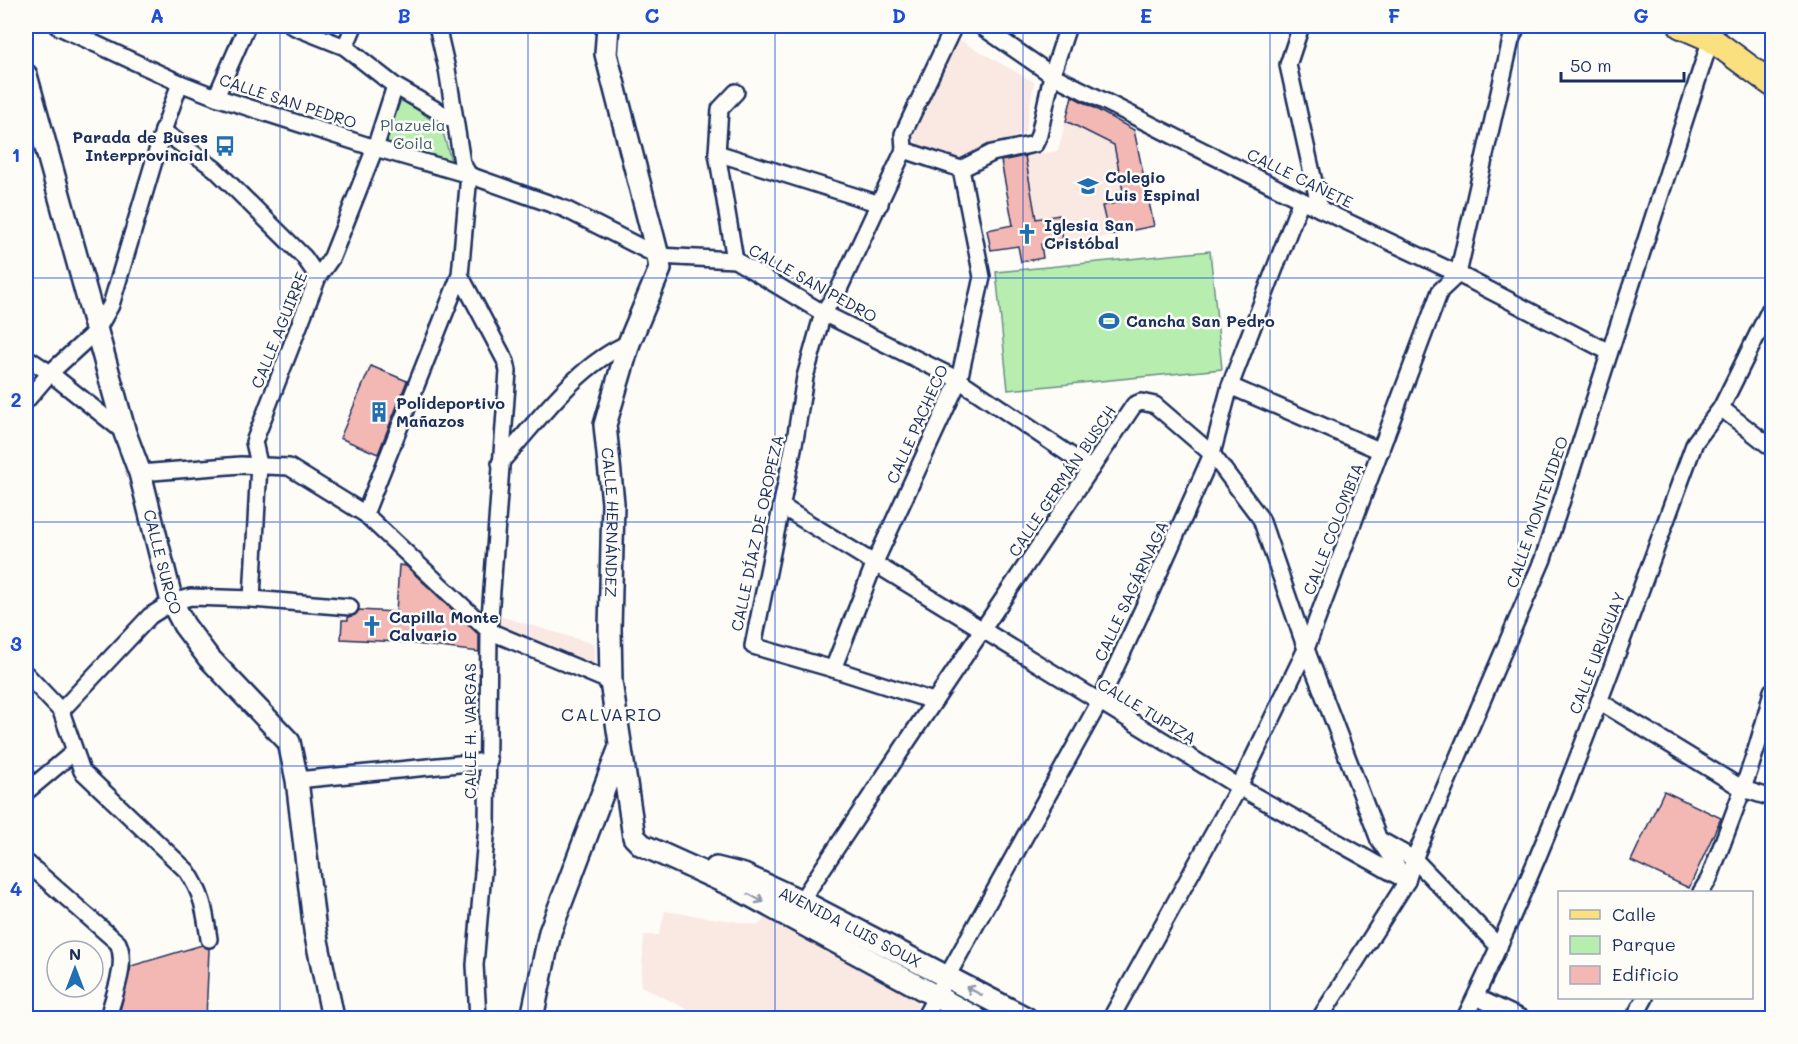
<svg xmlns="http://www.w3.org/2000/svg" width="1798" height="1044" font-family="Mali,sans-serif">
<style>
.built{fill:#fae8e3}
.green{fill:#b7edaf;stroke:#698e86;stroke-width:1.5}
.building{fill:#f3b8b3;stroke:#1b2f5e;stroke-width:1.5}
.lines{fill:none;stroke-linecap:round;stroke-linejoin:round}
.street-casing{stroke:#1b2f5e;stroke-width:20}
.secondary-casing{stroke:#1b2f5e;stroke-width:26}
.primary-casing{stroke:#1b2f5e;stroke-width:28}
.street{stroke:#fdfcf7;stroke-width:15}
.secondary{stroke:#fdfcf7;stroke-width:21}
.primary{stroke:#fbe080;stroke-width:24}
.oneway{stroke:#8c96aa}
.grid{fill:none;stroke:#1d4ed8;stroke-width:1.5;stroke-opacity:0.55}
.labels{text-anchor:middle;stroke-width:5;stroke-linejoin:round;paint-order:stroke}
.street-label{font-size:16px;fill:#1b2f5e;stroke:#fdfcf7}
.park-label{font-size:16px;fill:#425e72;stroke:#fdfcf7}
.poi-label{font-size:16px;font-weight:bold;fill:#1b2f5e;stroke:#fdfcf7;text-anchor:start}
.neighbourhood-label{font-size:18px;letter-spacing:1.5px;fill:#1b2f5e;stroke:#fdfcf7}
.neatline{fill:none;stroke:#1d4ed8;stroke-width:2}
.grid-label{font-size:20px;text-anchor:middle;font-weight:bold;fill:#1d4ed8}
</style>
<rect width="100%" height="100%" fill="#fdfcf7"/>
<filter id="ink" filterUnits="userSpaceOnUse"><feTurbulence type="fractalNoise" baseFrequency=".0167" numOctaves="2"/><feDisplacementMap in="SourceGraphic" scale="12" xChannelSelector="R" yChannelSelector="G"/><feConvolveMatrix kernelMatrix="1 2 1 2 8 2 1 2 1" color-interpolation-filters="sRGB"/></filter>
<g filter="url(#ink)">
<g class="built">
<path d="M959,40L1034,82L1025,133L985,147L962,161L920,147L911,134Z"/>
<path d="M1072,95L1134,130L1154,226L1109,235L1066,251L1059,217L1036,219L1025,156L1058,151Z"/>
<path d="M499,616L595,644L594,665L498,626Z"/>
<path d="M665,911L759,925L769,913L916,999L918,1005L911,1018H704L641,986L644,935H659Z"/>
</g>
<g class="green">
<path d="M406,99L442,129L452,164L389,149L386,143L400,102Z"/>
<path d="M1210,251L1222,369L1008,390L996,272Z"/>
</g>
<g class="building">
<path d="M1072,96L1134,130L1154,226L1109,235L1102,206L1125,201L1114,145L1066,121Z"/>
<path d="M1025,156L1036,219L1059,215L1063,240L1041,244L1043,258L1021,262L1018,246L991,250L987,230L1013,225L1001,161Z"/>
<path d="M371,366L407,381L378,454L340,438Z"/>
<path d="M399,565L406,566L479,635V652L399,642L341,639L342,620H348V617L355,615L359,610L396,612Z"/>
<path d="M1664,791L1721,818L1689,888L1631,861Z"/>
<path d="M202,945L209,949L206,1018H118L131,966Z"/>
</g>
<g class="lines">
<g class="street-casing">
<g id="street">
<path d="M57,26L180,83L216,97L375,148L469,175L565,209L658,256L735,260L823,313L959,380L1091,469"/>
<path d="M292,26L345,47L395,86L455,121"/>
<path d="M954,26L903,134L904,150L961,169"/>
<path d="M981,26L1052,75L1301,200L1458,274L1609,352"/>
<path d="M1301,26L1288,65L1320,209"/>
<path d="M345,47L354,26"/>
<path d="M216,97L247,26"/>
<path d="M163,131L215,169L304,257L318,277"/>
<path d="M904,150L839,289L823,313L805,377L796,434L753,646L833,669L933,701"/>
<path d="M717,153L880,204"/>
<path d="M735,260L717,153L720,109L736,92"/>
<path d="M460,275L506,362L508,371L489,631L487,826L475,965L478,1018"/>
<path d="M26,357L50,373L125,433"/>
<path d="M1230,386L1381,451"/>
<path d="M26,401L50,373L97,330L111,305L163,131L180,83"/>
<path d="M1721,408L1772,448"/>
<path d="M500,463C536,423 578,364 629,343"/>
<path d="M140,473L241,465L289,467L365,514L489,631L611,682"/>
<path d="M781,506L1239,787L1405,880"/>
<path d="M365,514L460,275L469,175L462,163L447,69L437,26"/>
<path d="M252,599L259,464L254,442L318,277L332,257L375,148L395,86"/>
<path d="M833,669L875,562L959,380L982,277L961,169L992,153L1035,144L1039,135L1052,75L1068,26"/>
<path d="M26,674L61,711L82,771L187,871C203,894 205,912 209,939"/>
<path d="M1599,701L1743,789L1772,798"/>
<path d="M61,711L150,616L172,602L191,597L252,599L350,607"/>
<path d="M297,780L489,761"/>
<path d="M26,792L74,752"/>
<path d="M1382,841L1414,859L1499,947"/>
<path d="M26,862L118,943C128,965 113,996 108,1018"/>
<path d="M1701,892L1709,879C1732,817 1758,755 1772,691"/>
<path d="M801,901C911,735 1022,570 1134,405L1141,402L1155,405L1212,454L1261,519L1306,649L1379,840L1407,881"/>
<path d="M1476,997L1521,1018"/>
<path d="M924,1018L1099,703L1147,600L1212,454L1230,386L1301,200"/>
<path d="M1111,1018L1239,787L1306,649L1440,291L1458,274L1511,40L1517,26"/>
<path d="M1320,1018L1407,881L1414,859L1543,559L1715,26"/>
<path d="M1465,1018C1556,833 1623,636 1695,442L1721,408L1772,305"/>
<path d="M1634,1018L1645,998"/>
</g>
</g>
<g class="secondary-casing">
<g id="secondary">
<path id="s1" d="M608,26L606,54L658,256L660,269L629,343L605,425L613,503L610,629L611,682L634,837L642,845L733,886L976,1018"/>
<path id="s2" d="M26,75L125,433L140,473L172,602L184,625L208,657L289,742L297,780L315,931L333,1018"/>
<path id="s3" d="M716,868L744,875L801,901L1026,1018"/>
<path d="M532,1018L550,932L620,747"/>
</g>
</g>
<g class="primary-casing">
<path id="primary" d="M1681,26L1711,39L1772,84"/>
</g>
<use href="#street" class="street"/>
<use href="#secondary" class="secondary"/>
<use href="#primary" class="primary"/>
</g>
<defs><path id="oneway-shaft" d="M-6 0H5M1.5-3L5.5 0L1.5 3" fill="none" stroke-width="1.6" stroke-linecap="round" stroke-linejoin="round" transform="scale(1.5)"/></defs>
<g class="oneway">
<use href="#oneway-shaft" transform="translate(756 898) rotate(28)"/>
<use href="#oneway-shaft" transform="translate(974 991) rotate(-152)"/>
</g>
</g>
<path class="grid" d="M280,26V1018M528,26V1018M775,26V1018M1023,26V1018M1270,26V1018M1518,26V1018M26,278H1772M26,522H1772M26,766H1772"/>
<defs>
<g id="bus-bare" transform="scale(1.62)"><path d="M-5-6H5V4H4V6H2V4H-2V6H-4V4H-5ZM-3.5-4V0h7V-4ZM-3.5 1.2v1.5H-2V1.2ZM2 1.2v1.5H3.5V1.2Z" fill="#1f6fb2" stroke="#fdfcf7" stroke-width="2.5" paint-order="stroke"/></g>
<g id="school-bare" transform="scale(1.62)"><path d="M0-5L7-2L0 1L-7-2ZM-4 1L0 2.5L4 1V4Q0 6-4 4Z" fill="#1f6fb2" stroke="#fdfcf7" stroke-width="2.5" paint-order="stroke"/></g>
<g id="church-bare" transform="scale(1.62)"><path d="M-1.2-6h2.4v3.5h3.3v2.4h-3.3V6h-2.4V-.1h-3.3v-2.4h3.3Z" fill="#1f6fb2" stroke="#fdfcf7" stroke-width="2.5" paint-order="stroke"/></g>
<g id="stadium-bare" transform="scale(1.62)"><path d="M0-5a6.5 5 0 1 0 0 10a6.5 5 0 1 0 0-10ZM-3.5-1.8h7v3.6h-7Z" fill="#1f6fb2" stroke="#fdfcf7" stroke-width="2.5" paint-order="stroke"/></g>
<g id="building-bare" transform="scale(1.62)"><path d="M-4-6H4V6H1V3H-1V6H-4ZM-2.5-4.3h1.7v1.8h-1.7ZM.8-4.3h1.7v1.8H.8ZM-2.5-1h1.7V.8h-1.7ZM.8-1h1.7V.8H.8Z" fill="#1f6fb2" stroke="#fdfcf7" stroke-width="2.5" paint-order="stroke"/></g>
</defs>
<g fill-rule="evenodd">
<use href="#bus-bare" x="225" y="146"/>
<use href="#school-bare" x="1088" y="186"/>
<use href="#church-bare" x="1027" y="234"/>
<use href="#stadium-bare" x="1109" y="321"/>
<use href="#building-bare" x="379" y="412"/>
<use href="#church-bare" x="372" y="626"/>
</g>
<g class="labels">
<g class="street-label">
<text transform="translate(288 101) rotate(18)" y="6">CALLE SAN PEDRO</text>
<text transform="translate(1300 178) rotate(26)" y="6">CALLE CAÑETE</text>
<text transform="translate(813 283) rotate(29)" y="6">CALLE SAN PEDRO</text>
<text transform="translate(279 330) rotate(-68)" y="6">CALLE AGUIRRE</text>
<text transform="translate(917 424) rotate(-66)" y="6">CALLE PACHECO</text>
<text transform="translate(1062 481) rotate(-56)" y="6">CALLE GERMÁN BUSCH</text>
<text transform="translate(1537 512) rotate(-71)" y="6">CALLE MONTEVIDEO</text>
<text dy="6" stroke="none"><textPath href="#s1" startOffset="513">CALLE HERNÁNDEZ</textPath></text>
<text transform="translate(1333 529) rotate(-69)" y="6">CALLE COLOMBIA</text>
<text transform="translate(757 533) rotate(-78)" y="6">CALLE DÍAZ DE OROPEZA</text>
<text dy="6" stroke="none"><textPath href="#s2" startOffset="506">CALLE SURCO</textPath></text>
<text transform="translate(1131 591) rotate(-65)" y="6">CALLE SAGÁRNAGA</text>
<text transform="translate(1597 653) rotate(-69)" y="6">CALLE URUGUAY</text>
<text transform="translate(1147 711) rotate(31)" y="6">CALLE TUPIZA</text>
<text transform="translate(470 731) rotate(-90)" y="6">CALLE H. VARGAS</text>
<text dy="6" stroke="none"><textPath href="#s3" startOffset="147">AVENIDA LUIS SOUX</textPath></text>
</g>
<g class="park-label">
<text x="413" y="131">Plazuela<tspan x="413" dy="18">Coila</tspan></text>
</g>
<g class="poi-label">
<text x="208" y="143" text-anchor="end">Parada de Buses<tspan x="208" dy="18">Interprovincial</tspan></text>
<text x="1105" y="183">Colegio<tspan x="1105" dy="18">Luis Espinal</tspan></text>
<text x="1044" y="231">Iglesia San<tspan x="1044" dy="18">Cristóbal</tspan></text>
<text x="1126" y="327">Cancha San Pedro</text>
<text x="396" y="409">Polideportivo<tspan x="396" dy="18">Mañazos</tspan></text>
<text x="389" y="623">Capilla Monte<tspan x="389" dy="18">Calvario</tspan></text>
</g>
<g class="neighbourhood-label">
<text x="612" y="721">CALVARIO</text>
</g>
</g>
<rect width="1798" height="1044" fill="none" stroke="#fdfcf7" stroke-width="66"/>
<rect x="1558" y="891" width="195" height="108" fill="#fdfcf7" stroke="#a3aaba" stroke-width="1.5"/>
<rect x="1570" y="910" width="30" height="9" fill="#fbe080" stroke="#a3aaba" stroke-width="1.5"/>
<text x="1612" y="921" font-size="18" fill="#1b2f5e">Calle</text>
<rect x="1570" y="936" width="30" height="18" fill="#b7edaf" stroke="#a3aaba" stroke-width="1.5"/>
<text x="1612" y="951" font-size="18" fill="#1b2f5e">Parque</text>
<rect x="1570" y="966" width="30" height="18" fill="#f3b8b3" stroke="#a3aaba" stroke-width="1.5"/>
<text x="1612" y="981" font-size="18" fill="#1b2f5e">Edificio</text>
<g transform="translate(75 969)"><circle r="28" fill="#fdfcf7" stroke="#a3aaba" stroke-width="1.5"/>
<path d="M0-4.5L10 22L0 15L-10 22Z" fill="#1f6fb2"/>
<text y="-9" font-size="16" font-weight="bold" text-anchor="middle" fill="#1b2f5e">N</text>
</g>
<path d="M1561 72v9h123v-9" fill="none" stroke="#1b2f5e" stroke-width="3"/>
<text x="1570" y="72" font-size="18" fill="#1b2f5e" stroke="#fdfcf7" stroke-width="4.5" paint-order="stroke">50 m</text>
<rect x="33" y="33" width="1732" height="978" class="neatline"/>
<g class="grid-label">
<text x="157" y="23">A</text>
<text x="404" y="23">B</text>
<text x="652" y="23">C</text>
<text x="899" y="23">D</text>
<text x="1146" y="23">E</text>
<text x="1394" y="23">F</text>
<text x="1641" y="23">G</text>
<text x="16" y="162">1</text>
<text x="16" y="407">2</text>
<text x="16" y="651">3</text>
<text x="16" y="896">4</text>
</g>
</svg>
